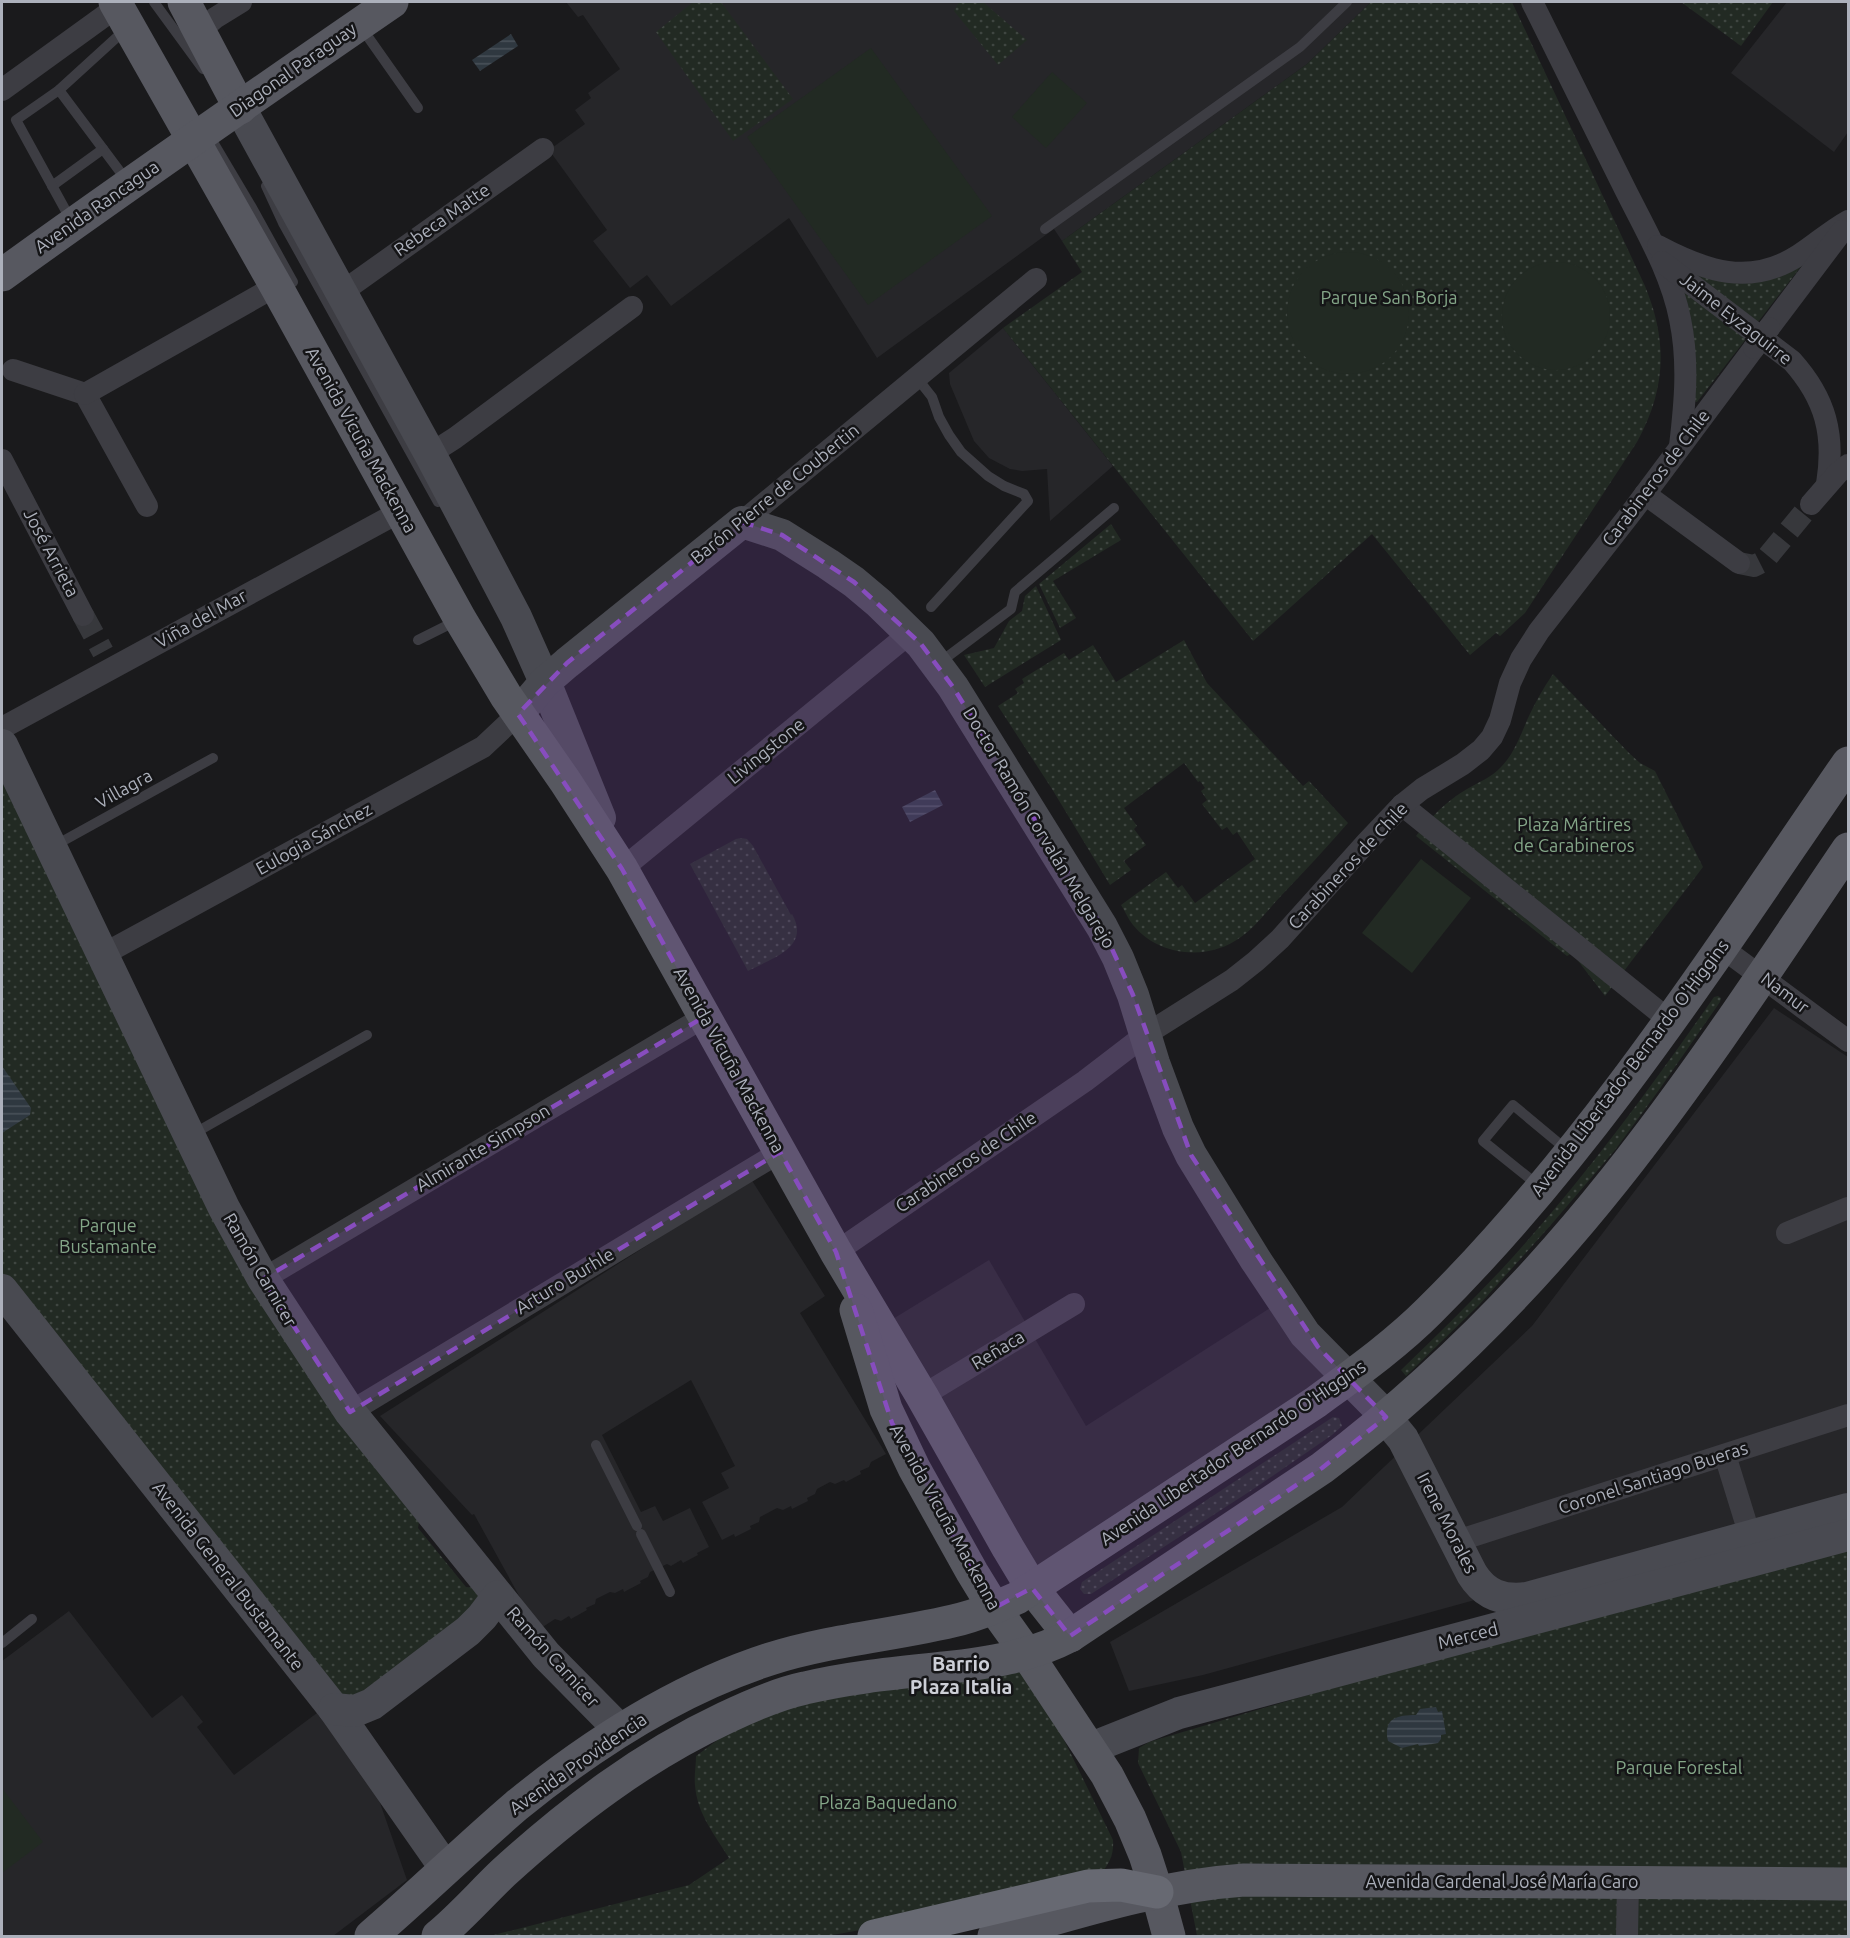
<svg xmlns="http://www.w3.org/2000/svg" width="1850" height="1938" font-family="Ubuntu,sans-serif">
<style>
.built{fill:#262629}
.green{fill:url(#green-dots)}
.pitch{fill:#222a23}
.water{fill:url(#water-rules)}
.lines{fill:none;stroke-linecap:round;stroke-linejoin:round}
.street-tunnel{stroke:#37383c;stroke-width:22;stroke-dasharray:22 11;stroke-linecap:butt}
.lane{stroke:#3d3d43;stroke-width:10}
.street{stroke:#3d3d43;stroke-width:22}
.secondary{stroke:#494a51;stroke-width:32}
.primary{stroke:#575860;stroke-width:33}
.highway{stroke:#676972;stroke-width:33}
.street-bridge{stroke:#3d3d43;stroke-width:22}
.marked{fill:#874dbe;fill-opacity:0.2;stroke:#874dbe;stroke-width:4.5;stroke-dasharray:12 8;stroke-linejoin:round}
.labels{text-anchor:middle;stroke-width:5;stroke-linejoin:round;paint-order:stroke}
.street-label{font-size:18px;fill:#acb0bb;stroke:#151517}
.park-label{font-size:18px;fill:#84a688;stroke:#151517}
.neighbourhood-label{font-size:20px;font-weight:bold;fill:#cdcfd7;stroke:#151517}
</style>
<defs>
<pattern id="green-dots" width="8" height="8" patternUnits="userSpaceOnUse" patternTransform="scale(1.5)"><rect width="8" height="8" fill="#222a23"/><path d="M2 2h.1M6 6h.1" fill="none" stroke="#3f4641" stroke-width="1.8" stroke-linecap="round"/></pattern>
<pattern id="water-rules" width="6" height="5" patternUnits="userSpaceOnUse" patternTransform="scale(1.5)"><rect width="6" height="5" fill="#2f3840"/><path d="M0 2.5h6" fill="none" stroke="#4a525a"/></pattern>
</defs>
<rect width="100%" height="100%" fill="#1a1a1c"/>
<g class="built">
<path d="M566,2H1371L1307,64L1062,241L1054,229L877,358L789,218L671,306L647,275L630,288L593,241L607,230L549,150L585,124L575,110L591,98L588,93L620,69L583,15L578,17Z"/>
<path d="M1787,2H1848V132L1834,152L1731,73Z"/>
<path d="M1003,328L1113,466L1050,521L1047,469L1022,471L1010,469L989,458L974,441L950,384L949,373Z"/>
<path d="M1774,1008L1848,1057V1501L1511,1590L1203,1675L1129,1691L1110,1642L1342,1507L1532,1326Z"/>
<path d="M751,1179L825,1296L800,1313L886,1454L871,1462L869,1467L860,1471L861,1474L846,1482L844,1480L835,1484L830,1482L817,1489L815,1494L807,1498L808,1501L792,1509L791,1506L783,1510L777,1508L760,1517L759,1522L750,1526L751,1529L735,1537L734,1534L722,1540L702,1502L729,1488L721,1473L735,1466L691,1380L602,1435L641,1512L655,1506L663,1521L690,1508L709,1547L697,1553L698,1555L683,1563L681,1560L671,1566L667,1564L650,1572L648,1577L640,1581L641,1583L624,1592L623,1589L615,1593L610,1592L596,1599L595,1604L586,1608L587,1610L571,1619L569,1616L561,1621L555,1619L538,1630L474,1514L472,1515L380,1416Z"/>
<path d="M989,1260L1086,1426L1278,1303L1332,1376L1033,1571L888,1322Z"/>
<path d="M69,1611L152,1718L182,1695L203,1722L197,1727L234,1775L321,1710L372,1780L407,1880L333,1936H2V1661Z"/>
</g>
<g class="green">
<path d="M693,2H721L793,99L733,141L656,32Z"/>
<path d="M959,2H983L1027,40L998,65L954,11Z"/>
<path d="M1371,2H1512L1645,286C1668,342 1666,389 1637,442L1525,613L1500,636L1496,633L1470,655L1372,534L1253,641L1003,328L1082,272L1062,241L1307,64Z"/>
<path d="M1681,2H1773L1741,46Z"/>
<path d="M1806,260L1758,322L1694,274Z"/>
<path d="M1681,289L1746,339L1697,402L1692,401C1698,362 1696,327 1681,289Z"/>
<path d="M1111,524L1121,540L1053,581L1076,618L1060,628L1039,584Z"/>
<path d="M1036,586L1061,640L985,687L964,655L994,648L1009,621L1022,611L1025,596Z"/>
<path d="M1184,640L1207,683L1303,786L1309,781L1348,823C1326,848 1303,873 1280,897C1267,911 1256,926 1241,937C1209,961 1159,957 1133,925C1128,919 1125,911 1121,905L1166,872L1178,888L1182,885L1195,903L1255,859L1237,832L1233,835L1227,827L1222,830L1202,804L1207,800L1201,791L1205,788L1200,781L1198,782L1184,763L1124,808L1137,826L1134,829L1146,845L1124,861L1131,870L1110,885L1052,789L998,706L1018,693L1015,689L1024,683L1022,679L1064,653L1069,660L1093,645L1116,682Z"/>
<path d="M1553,674L1629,753L1640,763L1655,771L1703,867L1605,996L1572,953L1567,956L1416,836C1430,818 1446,801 1467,789C1479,782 1492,777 1501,767C1514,754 1521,734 1528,718C1535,703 1543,688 1553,674Z"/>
<path d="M2,768L127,1029L420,1516L418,1528L466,1587L476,1588L484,1599L363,1701L336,1695L2,1273Z"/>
<path d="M741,838L747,839L753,846L791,915L792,914C811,948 772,958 748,971L690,864L736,839Z"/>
<path d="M1718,996L1721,998L1720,1002L1659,1090L1615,1150L1550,1226L1479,1305L1406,1376L1401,1370C1435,1337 1469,1304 1501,1270C1579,1185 1648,1092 1714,997Z"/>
<path d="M1333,1417L1339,1418L1342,1426L1332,1435L1255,1488L1091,1594H1084L1080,1589L1082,1582Z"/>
<path d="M1848,1550V1936H1197L1181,1852L1138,1763L1139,1748L1149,1742L1409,1665Z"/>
<path d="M1007,1668L1023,1673L1044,1699L1113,1840C1114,1854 1110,1862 1102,1873L916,1920L827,1936H490L689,1885L729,1858C715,1835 697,1814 695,1785C694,1776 696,1766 696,1756L738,1725L801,1702Z"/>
</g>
<g class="pitch">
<path d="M871,48L992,216L868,305L747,137Z"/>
<path d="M1052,72L1087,103L1046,148L1012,117Z"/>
<circle cx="1348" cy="313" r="61"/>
<circle cx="1556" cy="316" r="54"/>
<path d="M1421,859L1471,898L1412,973L1362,933Z"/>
<path d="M2,1788L43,1842L2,1873Z"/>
</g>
<g class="water">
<path d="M511,34L518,46L480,71L472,60Z"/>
<path d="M935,790L943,805L910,822L902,807Z"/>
<path d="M2,1066L31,1108L30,1115L2,1133Z"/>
<path d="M1436,1707L1438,1712L1442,1711L1446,1734L1441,1735V1739L1438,1743L1419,1746L1418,1744L1402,1748L1388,1741C1383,1718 1397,1715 1416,1715L1420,1709Z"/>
</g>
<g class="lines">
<g class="street-tunnel">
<path d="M1739,563L1754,566L1764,561L1811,504"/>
<path d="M83,615L103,652"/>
</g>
<g class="lane">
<path d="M154,2L203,69"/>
<path d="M361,27L418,108"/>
<path d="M59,90L127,181"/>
<path d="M213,142L251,206L293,282"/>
<path d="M52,186L103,149"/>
<path d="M266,186L283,223L438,502"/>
<path d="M72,222L16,120L59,90L127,28"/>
<path d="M1045,229L1300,47L1347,2"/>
<path d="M917,378L932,397L939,417L949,435L961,452L988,476L1004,486L1024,494L1028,501L931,607"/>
<path d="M418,640L458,620"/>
<path d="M939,663L1011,609L1015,592L1114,508"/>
<path d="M54,846L213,758"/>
<path d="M193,1134L367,1035"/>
<path d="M1539,1186L1483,1141L1513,1105L1567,1150"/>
<path d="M596,1445L637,1526"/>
<path d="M641,1534L670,1592"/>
<path d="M2,1643L32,1619"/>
</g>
<g class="street">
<path d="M1532,2C1563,64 1594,127 1625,189C1646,231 1671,273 1680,319C1689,362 1685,403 1680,446"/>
<path d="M200,31L215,18L241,2"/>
<path d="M2,90L118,6"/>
<path d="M1658,246C1705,271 1750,287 1799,255C1816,244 1830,231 1848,221"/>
<path d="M1662,262L1792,361C1826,399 1835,435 1827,484"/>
<path d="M342,292L543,149"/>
<path d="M1769,328L1842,231"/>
<path d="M13,370L85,394L147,506"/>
<path d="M85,394L276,286"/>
<path d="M430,454L455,438L632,307"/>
<path d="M2,460L83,615"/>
<path d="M1645,494L1739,563"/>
<path d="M1811,504L1838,473L1848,465"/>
<path d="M742,522L1036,279"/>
<path d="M2,728L401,511"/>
<path d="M1402,805L1669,1020"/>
<path d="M622,869L910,633"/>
<path d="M1721,947L1848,1041"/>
<path d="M102,955L483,747L518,714"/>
<path d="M1787,1233L1848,1208"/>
<path d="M836,1252L1085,1081L1145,1035L1232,980L1256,961L1280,939L1366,843L1402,805L1422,789L1463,764L1481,750L1492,737L1500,720L1510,683L1521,659L1539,631L1634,509L1754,348"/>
<path d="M263,1279L704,1017"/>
<path d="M922,1396L1074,1304"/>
<path d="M350,1412L780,1152"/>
<path d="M1725,1455L1750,1536"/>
<path d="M1457,1541L1848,1415"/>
<path d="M1627,1936L1628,1882"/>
</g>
<g class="secondary">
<path d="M240,108L430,454L516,617L545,682L600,818"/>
<path d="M518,714L545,682L567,663L742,522L782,535L828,564L854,582L879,603L921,644L953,687L1102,927L1118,958L1133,995L1154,1063L1178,1128L1191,1155L1255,1259L1305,1334L1376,1406L1403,1439L1472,1574C1485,1595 1503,1601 1527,1598L1848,1509"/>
<path d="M2,745L224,1208L263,1279L350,1412L546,1655L620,1730"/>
<path d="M2,1290L334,1709L446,1869"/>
<path d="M334,1709L355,1711L372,1704L468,1631L482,1617L498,1596"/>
<path d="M1091,1748L1179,1713L1848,1535"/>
</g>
<g class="primary">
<path d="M115,2L276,286L460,619L506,696L565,781L622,869L836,1252L922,1396L1008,1548L1032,1588L1070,1636"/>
<path d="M184,2L240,108"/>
<path d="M2,275C131,182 261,92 392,2"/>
<path d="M856,1310L886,1409L914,1468L972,1572L994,1608L1027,1654L1107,1775L1130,1819L1145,1855L1157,1892L1169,1936"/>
<path d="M371,1936C420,1894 467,1848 516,1806C592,1744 677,1689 770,1659C833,1639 898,1635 961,1619C980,1614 999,1606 1017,1598L1316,1402C1354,1374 1395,1345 1429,1311C1591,1151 1719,950 1848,763"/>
<path d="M438,1936C461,1917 481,1894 503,1873C570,1812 642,1757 725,1718C750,1706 777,1694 805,1688C851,1677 897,1673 944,1668C988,1663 1030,1657 1070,1636L1322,1468C1431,1386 1530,1286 1615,1179C1699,1073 1773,960 1848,849"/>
<path d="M994,1936C1076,1913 1158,1886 1244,1880L1848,1884"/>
</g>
<path class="highway" d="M874,1936L1088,1886L1121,1885L1157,1892"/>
<path class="street-bridge" d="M1754,348L1769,328"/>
</g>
<path class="marked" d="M742,522L782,535L854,582L921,644L953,687L1102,927L1133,995L1191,1155L1318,1347L1386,1417L1322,1468L1070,1636L1032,1588L994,1608L972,1572L892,1423L836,1252L780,1152L350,1412L263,1279L704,1017L622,869L518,714L567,663Z"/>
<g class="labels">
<g class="street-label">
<text transform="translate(293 70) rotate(-35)" y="6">Diagonal Paraguay</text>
<text transform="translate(97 207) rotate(-35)" y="6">Avenida Rancagua</text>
<text transform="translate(442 220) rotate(-35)" y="6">Rebeca Matte</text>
<text transform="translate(1736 319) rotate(38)" y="6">Jaime Eyzaguirre</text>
<text transform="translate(361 440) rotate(61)" y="6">Avenida Vicuña Mackenna</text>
<text transform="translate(1656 478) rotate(-53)" y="6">Carabineros de Chile</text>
<text transform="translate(775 494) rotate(-39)" y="6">Barón Pierre de Coubertin</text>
<text transform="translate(51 553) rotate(62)" y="6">José Arrieta</text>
<text transform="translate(201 619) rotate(-29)" y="6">Viña del Mar</text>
<text transform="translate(766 751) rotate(-39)" y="6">Livingstone</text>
<text transform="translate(124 789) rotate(-29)" y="6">Villagra</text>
<text transform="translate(1039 828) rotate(59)" y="6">Doctor Ramón Corvalán Melgarejo</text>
<text transform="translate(314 839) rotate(-29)" y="6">Eulogia Sánchez</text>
<text transform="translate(1348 866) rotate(-47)" y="6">Carabineros de Chile</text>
<text transform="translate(1785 993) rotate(37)" y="6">Namur</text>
<text transform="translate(729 1060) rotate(61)" y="6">Avenida Vicuña Mackenna</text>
<text transform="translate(1630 1068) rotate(-53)" y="6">Avenida Libertador Bernardo O'Higgins</text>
<text transform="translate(483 1148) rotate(-31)" y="6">Almirante Simpson</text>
<text transform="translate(966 1162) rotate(-34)" y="6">Carabineros de Chile</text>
<text transform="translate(260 1270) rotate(60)" y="6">Ramón Carnicer</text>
<text transform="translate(565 1281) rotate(-31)" y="6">Arturo Burhle</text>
<text transform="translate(998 1350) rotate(-31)" y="6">Reñaca</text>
<text transform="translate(1233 1453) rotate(-34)" y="6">Avenida Libertador Bernardo O'Higgins</text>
<text transform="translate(1653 1478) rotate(-18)" y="6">Coronel Santiago Bueras</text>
<text transform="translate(945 1517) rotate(61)" y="6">Avenida Vicuña Mackenna</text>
<text transform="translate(1447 1523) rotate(63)" y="6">Irene Morales</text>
<text transform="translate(228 1576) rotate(52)" y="6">Avenida General Bustamante</text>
<text transform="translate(1468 1636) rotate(-14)" y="6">Merced</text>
<text transform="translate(553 1657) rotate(48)" y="6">Ramón Carnicer</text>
<text transform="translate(578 1764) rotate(-35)" y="6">Avenida Providencia</text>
<text x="1502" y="1888">Avenida Cardenal José María Caro</text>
</g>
<g class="park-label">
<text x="1389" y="304">Parque San Borja</text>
<text x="1574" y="831">Plaza Mártires<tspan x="1574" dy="21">de Carabineros</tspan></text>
<text x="108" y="1232">Parque<tspan x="108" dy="21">Bustamante</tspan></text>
<text x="1679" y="1774">Parque Forestal</text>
<text x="888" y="1809">Plaza Baquedano</text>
</g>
<g class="neighbourhood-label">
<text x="961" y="1671">Barrio<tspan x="961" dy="23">Plaza Italia</tspan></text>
</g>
</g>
<rect width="1850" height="1938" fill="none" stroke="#acb0bb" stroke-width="6"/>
</svg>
